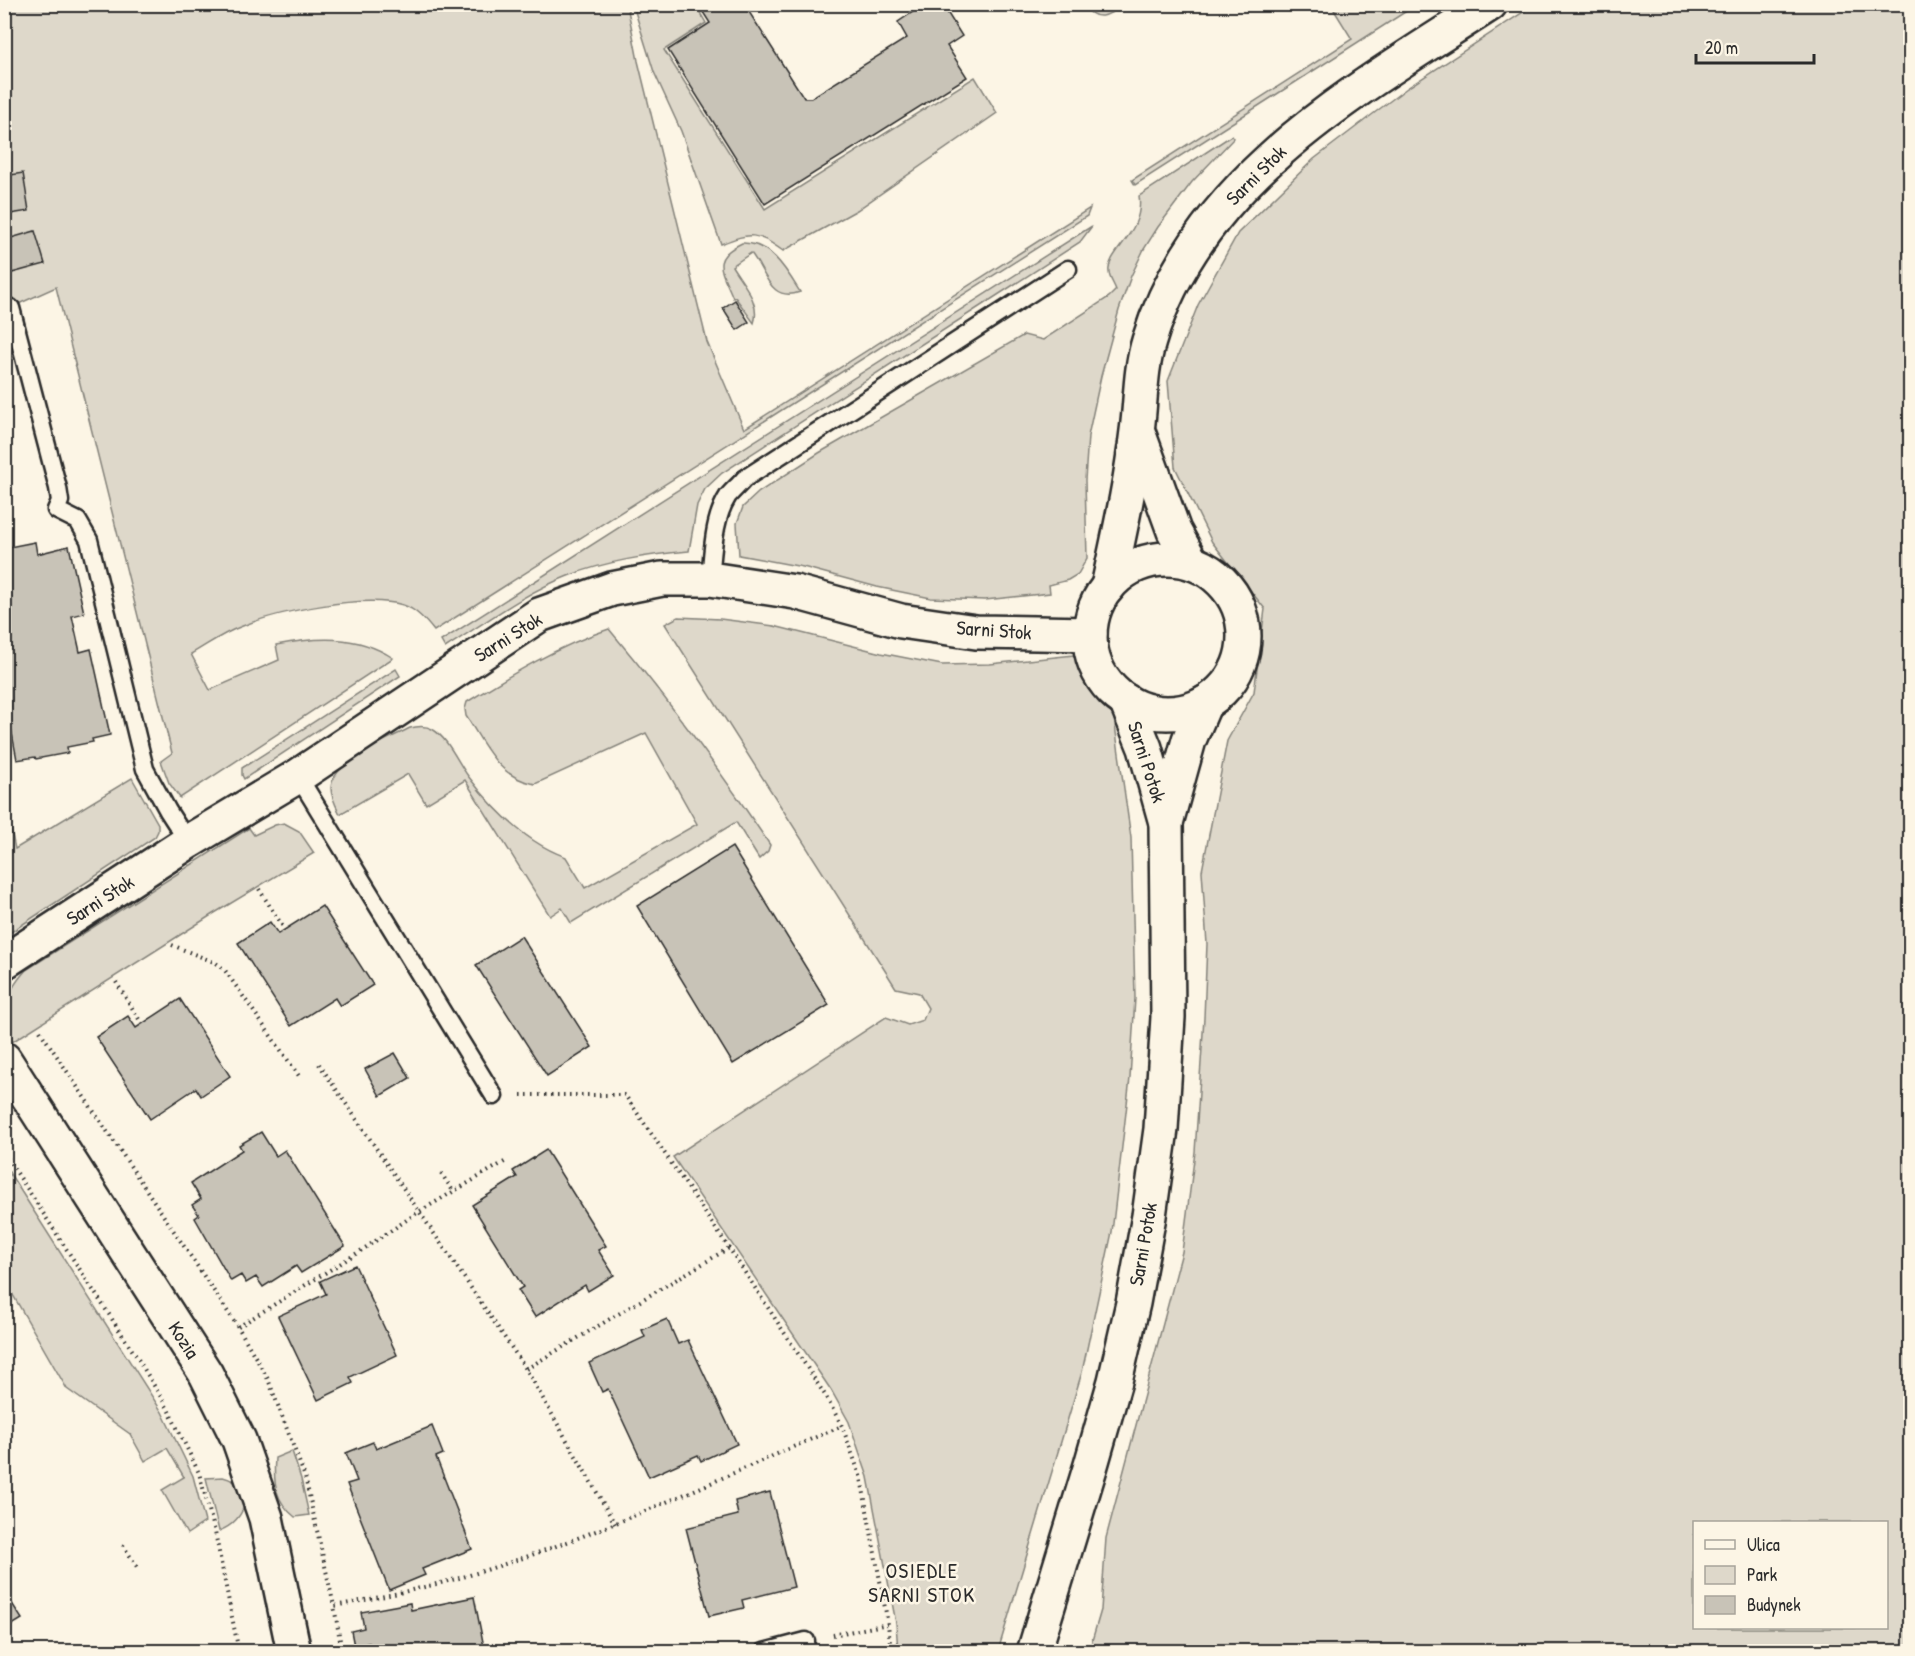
<svg xmlns="http://www.w3.org/2000/svg" width="1915" height="1656" font-family="'Patrick Hand',sans-serif">
<style>
.green{fill:#ded8ca;stroke:#84827a;stroke-width:1.5;fill-rule:evenodd}
.building{fill:#c8c3b7;stroke:#2b2b2b;stroke-width:1.5}
.lines{fill:none;stroke-linecap:round;stroke-linejoin:round}
.service-casing{stroke:#2b2b2b;stroke-width:21}
.minor-casing{stroke:#2b2b2b;stroke-width:38}
.tertiary-casing{stroke:#2b2b2b;stroke-width:38}
.path{stroke:#2b2b2b;stroke-width:4;stroke-dasharray:1.5 4.5;stroke-linecap:butt}
.service{stroke:#fcf5e5;stroke-width:16}
.minor{stroke:#fcf5e5;stroke-width:33}
.tertiary{stroke:#fcf5e5;stroke-width:33}
.labels{text-anchor:middle;stroke-width:5;stroke-linejoin:round;paint-order:stroke}
.street-label{font-size:20px;fill:#2b2b2b;stroke:#fcf5e5}
.neighbourhood-label{font-size:21px;letter-spacing:1.5px;fill:#2b2b2b;stroke:#fcf5e5}
</style>
<rect width="100%" height="100%" fill="#fcf5e5"/>
<filter id="ink" filterUnits="userSpaceOnUse"><feTurbulence type="fractalNoise" baseFrequency=".0167" numOctaves="2"/><feDisplacementMap in="SourceGraphic" scale="12" xChannelSelector="R" yChannelSelector="G"/><feConvolveMatrix kernelMatrix="1 2 1 2 8 2 1 2 1" color-interpolation-filters="sRGB"/></filter>
<g filter="url(#ink)">
<g class="green">
<path d="M4,5H627L638,61L707,342L744,429L1090,208L1087,216L434,631C426,621 416,609 403,605C363,594 278,611 240,627C223,633 207,645 191,654L210,690L279,660L276,645C316,637 357,634 393,658L180,798L169,783L161,761L172,753L56,287L5,310Z"/>
<path d="M633,5H706L698,9L706,23L664,50L765,209L975,77L997,113L857,210L783,251C756,232 751,232 721,244L681,131L654,72Z"/>
<path d="M1084,5H1124C1109,15 1096,24 1084,5Z"/>
<path d="M1342,5H1416L1135,185L1132,180L1352,39L1334,10Z"/>
<path d="M1534,5H1910V1651H1089L1101,1610L1106,1538L1182,1252L1195,1152L1204,1018L1207,944L1202,871L1227,741L1254,692L1265,609L1212,542L1175,467L1168,381L1198,305L1238,233L1314,159L1407,88ZM1694,1522H1886V1628H1694Z"/>
<path d="M1231,136L1234,138L1192,182L1158,227L1144,249L1131,276L1119,310L1101,376L1088,436L1085,480L1087,558L1078,574L1068,580L1049,585L1050,593L985,600L931,598L877,587L803,567L739,555L737,523L743,507L759,492L819,453L1024,335L1043,340L1109,297L1116,290C1114,284 1109,278 1109,272C1106,252 1145,233 1139,196Z"/>
<path d="M1092,226L1080,242L722,473L705,489L697,505L689,551C647,555 607,561 568,576C524,593 485,623 445,648L441,641Z"/>
<path d="M742,243C771,242 787,271 800,292C770,303 766,272 751,253L732,266C742,283 761,302 754,323L735,297L733,298C722,270 709,259 742,243Z"/>
<path d="M678,617L720,619L774,626L881,653L942,665L990,664L1074,655L1092,660L1104,670L1109,683L1131,838L1135,998L1130,1078L1112,1232L1082,1372L998,1651H898L896,1623L868,1477L849,1422L831,1390L673,1157L886,1017L908,1025L923,1020L928,1008L919,993L896,988L665,624Z"/>
<path d="M609,629C667,698 720,770 770,845L768,851L759,859L736,822L571,923L562,908L550,916L465,780L426,804L408,774L340,814C336,806 331,797 331,788C332,761 389,739 410,728C418,726 425,725 432,729C448,738 457,761 468,776C494,810 526,843 566,857L585,888L697,824L646,733L535,784C497,777 486,746 466,716L465,709L467,702C512,674 558,646 609,629Z"/>
<path d="M396,669L400,676L244,779L242,775V768Z"/>
<path d="M132,778L158,824V831L155,837L5,936V801L15,849Z"/>
<path d="M284,823L299,831L314,853L213,914L12,1042C2,1009 3,996 26,970L249,828L254,835L275,825Z"/>
<path d="M5,1166L162,1412L193,1476L205,1522L187,1534L162,1490L184,1477L167,1448L145,1461L130,1434L67,1389L5,1281Z"/>
<path d="M292,1451L301,1479L309,1515L295,1517C275,1501 273,1483 275,1458Z"/>
<path d="M223,1477C257,1486 247,1521 219,1531L206,1478Z"/>
</g>
<g class="building">
<path d="M709,4H744L804,98H811L907,38L898,22L925,4H942L962,36L947,46L967,77L765,204L668,50L710,23L701,9Z"/>
<path d="M23,173L29,211L4,215V176Z"/>
<path d="M35,231L45,264L12,273L4,248V240Z"/>
<path d="M735,300L749,322L737,330L723,308Z"/>
<path d="M35,542L37,554L69,546L84,613L72,616L80,652L91,649L110,735L92,739L93,742L67,747L68,753L36,759L35,757L17,760L7,707H10L7,692L4,693V548Z"/>
<path d="M732,847L829,1005L733,1064L637,906Z"/>
<path d="M322,906L373,985L340,1006L335,998L291,1026L238,943L270,922L278,934Z"/>
<path d="M521,936L592,1047L547,1076L476,965Z"/>
<path d="M180,999L230,1076L201,1096L196,1088L150,1119L96,1037L128,1016L136,1028Z"/>
<path d="M395,1053L410,1078L380,1096L365,1069Z"/>
<path d="M261,1132L276,1156L285,1150L345,1246L301,1273L296,1266L263,1287L256,1277L246,1283L241,1275L231,1281L195,1218L199,1215L192,1205L201,1199L191,1183L242,1150L239,1145Z"/>
<path d="M546,1150L606,1246L598,1250L614,1275L588,1291L585,1285L535,1317L518,1290L523,1287L472,1205L517,1177L513,1171Z"/>
<path d="M355,1265L397,1355L350,1377L353,1383L318,1400L278,1316L326,1294L320,1281Z"/>
<path d="M667,1319L678,1344L688,1340L737,1444L701,1461L698,1455L649,1477L608,1389L602,1392L589,1363L645,1337L642,1330Z"/>
<path d="M432,1426L443,1454L436,1457L472,1549L422,1569L425,1575L389,1590L347,1484L357,1481L346,1453L373,1442L376,1449Z"/>
<path d="M770,1492L794,1587L742,1600L744,1608L709,1616L686,1528L738,1515L735,1501Z"/>
<path d="M4,1591L22,1619L4,1630Z"/>
<path d="M474,1597L485,1652H371L369,1643L354,1646L351,1631L364,1628L361,1612L410,1603L411,1610Z"/>
<path d="M208,1647V1652H134V1649Z"/>
</g>
<g class="lines">
<g class="service-casing">
<g id="service">
<path d="M11,308L58,488L60,501L56,510L78,521L89,540L145,769L168,811L188,842"/>
<path d="M710,579C713,552 713,519 728,496C733,490 739,485 744,479L1068,269"/>
<path d="M298,776L494,1096"/>
<path d="M764,1652L806,1641"/>
</g>
</g>
<g class="minor-casing">
<g id="minor">
<path d="M4,962L188,842L298,776L539,615L612,589L662,579H710L795,592L901,621L976,632L1090,634"/>
<path d="M4,1059L206,1374L239,1440L266,1518L294,1652"/>
</g>
</g>
<g class="tertiary-casing">
<g id="tertiary">
<path d="M1138,432L1174,531L1191,562"/>
<circle cx="1167" cy="636" r="77"/>
<path d="M1108,587C1119,535 1131,483 1137,431C1141,401 1140,370 1149,341C1198,177 1356,91 1490,4"/>
<path d="M1166,823L1189,740L1205,703"/>
<path d="M1034,1652L1091,1465L1115,1381L1133,1303L1149,1216L1161,1129L1168,1017L1166,823L1145,748L1126,701"/>
</g>
</g>
<g class="path">
<path d="M259,889L285,930"/>
<path d="M172,945L216,963L224,969L299,1076"/>
<path d="M116,982L142,1024"/>
<path d="M40,1031L238,1327L268,1379L305,1477L334,1606"/>
<path d="M319,1064L526,1369L615,1524"/>
<path d="M521,1095H625L729,1248L825,1395L842,1426L861,1478L888,1624L891,1652"/>
<path d="M4,1153L138,1359L167,1407L199,1473L215,1532L239,1652"/>
<path d="M441,1173L453,1191"/>
<path d="M238,1327L362,1250L420,1211L508,1160"/>
<path d="M526,1369L729,1248"/>
<path d="M123,1545L139,1570"/>
<path d="M833,1635L888,1624"/>
<path d="M342,1652L334,1606C377,1598 420,1589 463,1577C593,1539 717,1479 842,1426"/>
</g>
<use href="#service" class="service"/>
<use href="#minor" class="minor"/>
<use href="#tertiary" class="tertiary"/>
</g>
</g>
<g class="labels">
<g class="street-label">
<text transform="translate(1256 175) rotate(-45)" y="7">Sarni Stok</text>
<text transform="translate(994 630) rotate(4)" y="7">Sarni Stok</text>
<text transform="translate(508 637) rotate(-32)" y="7">Sarni Stok</text>
<text transform="translate(1147 762) rotate(72)" y="7">Sarni Potok</text>
<text transform="translate(100 900) rotate(-33)" y="7">Sarni Stok</text>
<text transform="translate(1143 1244) rotate(-80)" y="7">Sarni Potok</text>
<text transform="translate(184 1340) rotate(57)" y="7">Kozia</text>
</g>
<g class="neighbourhood-label">
<text x="922" y="1578">OSIEDLE<tspan x="922" dy="24">SARNI STOK</tspan></text>
</g>
</g>
<rect width="1915" height="1656" fill="none" stroke="#fcf5e5" stroke-width="24"/>
<rect x="12" y="12" width="1891" height="1632" fill="none" stroke="#2b2b2b" stroke-width="2" filter="url(#ink)"/>
<rect x="1693" y="1521" width="195" height="108" fill="#fcf5e5" stroke="#a8a49b" stroke-width="1.5"/>
<rect x="1705" y="1540" width="30" height="9" fill="#fcf5e5" stroke="#a8a49b" stroke-width="1.5"/>
<text x="1747" y="1551" font-size="18" fill="#2b2b2b">Ulica</text>
<rect x="1705" y="1566" width="30" height="18" fill="#ded8ca" stroke="#a8a49b" stroke-width="1.5"/>
<text x="1747" y="1581" font-size="18" fill="#2b2b2b">Park</text>
<rect x="1705" y="1596" width="30" height="18" fill="#c8c3b7" stroke="#a8a49b" stroke-width="1.5"/>
<text x="1747" y="1611" font-size="18" fill="#2b2b2b">Budynek</text>
<path d="M1696 54v9h118v-9" fill="none" stroke="#2b2b2b" stroke-width="3"/>
<text x="1705" y="54" font-size="18" fill="#2b2b2b" stroke="#fcf5e5" stroke-width="4.5" paint-order="stroke">20 m</text>
</svg>
